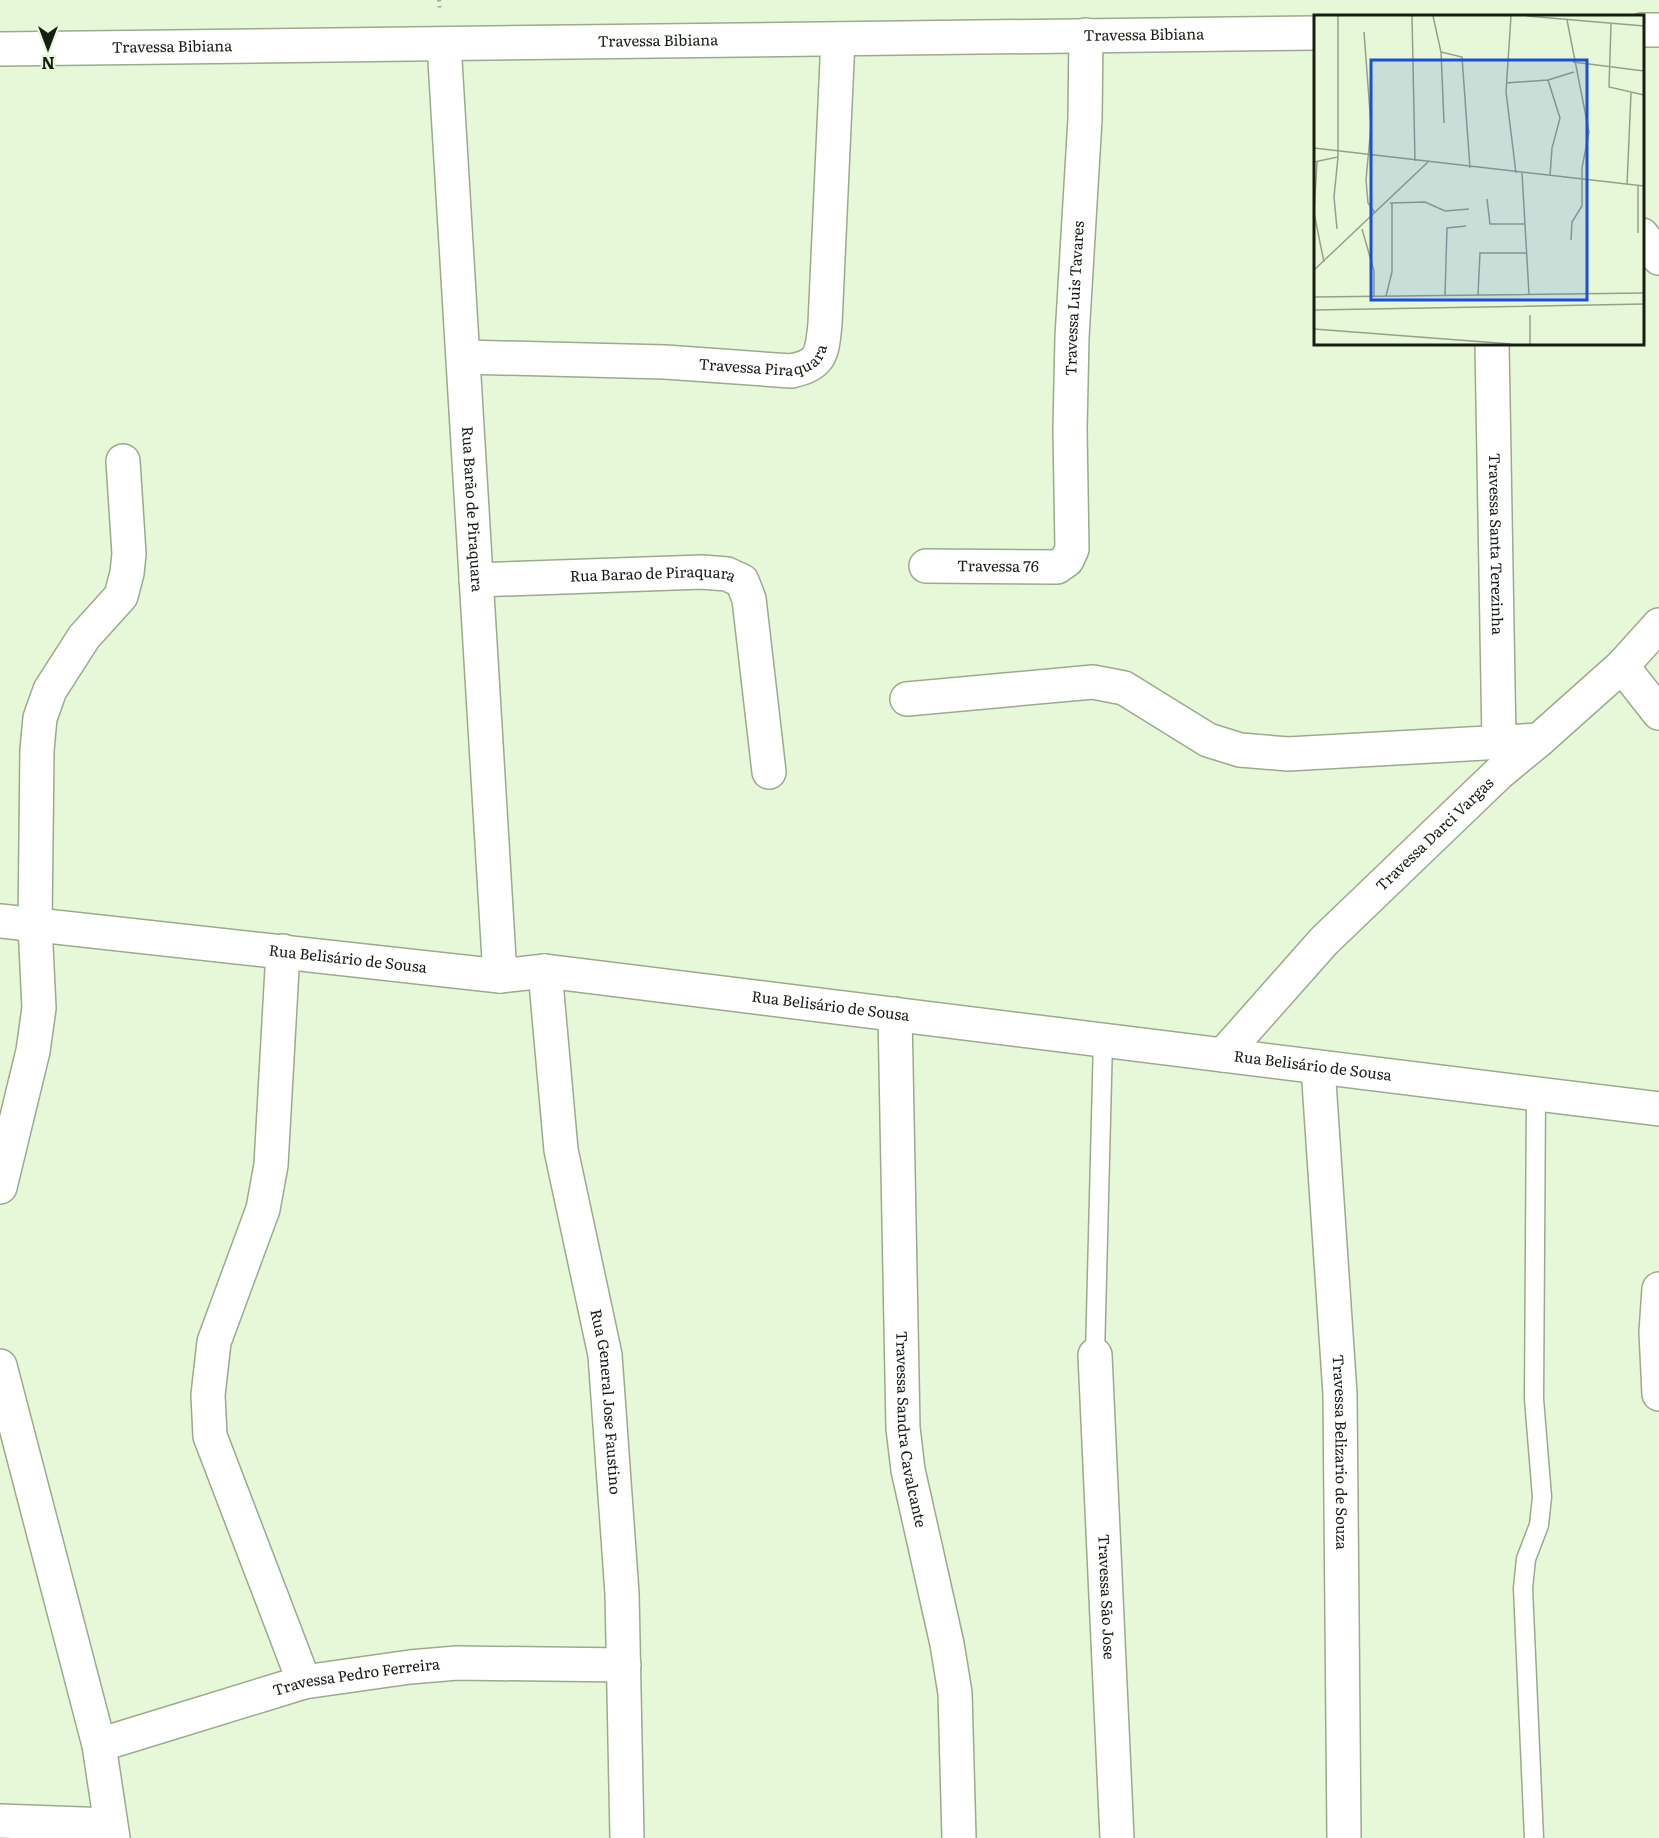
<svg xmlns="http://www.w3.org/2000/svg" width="1659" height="1838" font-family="Literata,serif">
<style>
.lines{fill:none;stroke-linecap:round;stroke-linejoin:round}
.lane-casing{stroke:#9aaa8c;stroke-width:21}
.street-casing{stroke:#9aaa8c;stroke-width:36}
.secondary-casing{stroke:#9aaa8c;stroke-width:36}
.path{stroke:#9eab93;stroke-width:4;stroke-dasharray:1.5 4.5;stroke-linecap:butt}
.lane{stroke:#fff;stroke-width:18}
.street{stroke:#fff;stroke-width:33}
.secondary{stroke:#fff;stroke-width:33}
.labels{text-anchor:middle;stroke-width:6;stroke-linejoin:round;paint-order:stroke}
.street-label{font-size:15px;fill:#181e13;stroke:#e7f8d8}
.inset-road{fill:none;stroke:#94a189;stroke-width:1.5}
.view{fill:#1d4ed8;fill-opacity:0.15;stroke:#1d4ed8;stroke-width:3}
.inset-edge{fill:none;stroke:#181e13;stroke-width:3}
</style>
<rect width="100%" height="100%" fill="#e7f8d8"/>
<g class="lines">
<g class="lane-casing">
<g id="lane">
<path d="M1095,1355L1103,1040"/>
<path d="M1534,1838L1523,1588L1526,1559L1539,1525L1542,1497L1534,1399L1536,1094"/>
</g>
</g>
<g class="street-casing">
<g id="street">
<path d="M1642,30H1659"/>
<path id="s1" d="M444,44L500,976"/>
<path id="s2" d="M0,49L1316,33"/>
<path d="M1642,235L1659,258"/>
<path id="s3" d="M1492,344L1499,742"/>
<path id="s4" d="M464,357L665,362L791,371C822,365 822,353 825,324L838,39"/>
<path id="s5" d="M926,566L1057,567L1067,560L1072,549L1070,429L1072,337L1085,119L1086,35"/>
<path id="s6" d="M476,580L702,572L727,574L742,581L749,599L769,772"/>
<path d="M1622,666L1659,713"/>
<path d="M907,699L1093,682L1124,688L1208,740L1240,750L1288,754L1539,740"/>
<path d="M283,951L271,1165L263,1209L214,1342L208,1395L210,1436L304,1682"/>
<path id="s7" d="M545,971L561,1150L605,1355L622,1593L627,1838"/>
<path id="s8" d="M895,1014L903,1428L908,1470L947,1644L955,1693L959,1838"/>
<path id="s9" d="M1223,1055L1324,941L1499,773L1539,740L1622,666L1659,625"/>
<path id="s10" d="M1318,1067L1340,1394L1344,1838"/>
<path d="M0,1187L33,1051L39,1008L35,925L37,750L40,718L50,690L84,637L121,596L127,573L129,554L123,461"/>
<path d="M1659,1289L1656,1332L1659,1394"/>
<path id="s11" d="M1095,1355L1117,1838"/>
<path d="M0,1366L99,1745L113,1838"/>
<path id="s12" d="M99,1745L304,1682L410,1667L457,1663L624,1665"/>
<path d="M0,1821L110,1825"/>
</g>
</g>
<g class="secondary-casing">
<g id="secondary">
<path id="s13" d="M0,921L500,976L545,971L1659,1109"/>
</g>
</g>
<path class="path" d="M439,0L440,11"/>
<use href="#lane" class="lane"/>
<use href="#street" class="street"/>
<use href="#secondary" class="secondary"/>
</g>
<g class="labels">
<g class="street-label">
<text dy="5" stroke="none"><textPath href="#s2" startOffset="1144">Travessa Bibiana</textPath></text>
<text dy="5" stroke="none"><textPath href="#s2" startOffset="658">Travessa Bibiana</textPath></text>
<text dy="5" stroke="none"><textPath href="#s2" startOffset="172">Travessa Bibiana</textPath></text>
<text dy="5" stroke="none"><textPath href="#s5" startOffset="406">Travessa Luis Tavares</textPath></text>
<text dy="5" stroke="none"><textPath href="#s4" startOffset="303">Travessa Piraquara</textPath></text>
<text dy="5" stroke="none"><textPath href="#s1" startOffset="466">Rua Barão de Piraquara</textPath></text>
<text dy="5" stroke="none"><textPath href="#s3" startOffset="200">Travessa Santa Terezinha</textPath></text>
<text dy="5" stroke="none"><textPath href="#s5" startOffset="72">Travessa 76</textPath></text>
<text dy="5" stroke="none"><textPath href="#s6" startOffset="177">Rua Barao de Piraquara</textPath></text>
<text dy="5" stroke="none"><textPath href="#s9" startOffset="306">Travessa Darci Vargas</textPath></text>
<text dy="5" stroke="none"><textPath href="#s13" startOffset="350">Rua Belisário de Sousa</textPath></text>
<text dy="5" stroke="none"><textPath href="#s13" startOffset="836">Rua Belisário de Sousa</textPath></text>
<text dy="5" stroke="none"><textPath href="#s13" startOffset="1322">Rua Belisário de Sousa</textPath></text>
<text dy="5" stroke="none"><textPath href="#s7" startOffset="436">Rua General Jose Faustino</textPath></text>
<text dy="5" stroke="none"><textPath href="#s8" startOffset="416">Travessa Sandra Cavalcante</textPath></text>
<text dy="5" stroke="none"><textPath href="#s10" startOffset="386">Travessa Belizario de Souza</textPath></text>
<text dy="5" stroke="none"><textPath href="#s11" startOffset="242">Travessa Sāo Jose</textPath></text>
<text dy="5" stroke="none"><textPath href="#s12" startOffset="267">Travessa Pedro Ferreira</textPath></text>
</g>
</g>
<g transform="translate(1314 15)">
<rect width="330" height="330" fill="#e7f8d8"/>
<path class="inset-road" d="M98,1L101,146M119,1L127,37L130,108M197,1L192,77L202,158M213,1L330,11M253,5L275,117L268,153V191L258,207L257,225M297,9L295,72L330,80M50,17L57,111L52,165L54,188L61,198M127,37L148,42L156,153M259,47L330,56M234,65L246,103L238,133L236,161M192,68L234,65L260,57M0,133L330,171M0,147L24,142V1M3,147L0,198L10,247M208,158L215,279M313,170L317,78M173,184L176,209H211M76,188L111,187L131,196L155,194M23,214L20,182L24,142M48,214L60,256V281M324,218V171M0,255L114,147M131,280L133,213L152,211M164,280L166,238H213M72,281L78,257V188M0,282L330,278M0,295L330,289M0,314L197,329M216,329V300"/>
<path class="view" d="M57,45H273V285H57Z"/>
<rect width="330" height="330" class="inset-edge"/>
</g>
<g transform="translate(48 48) rotate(180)" stroke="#e7f8d8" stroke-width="4.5" paint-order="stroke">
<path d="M0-4.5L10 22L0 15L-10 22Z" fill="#181e13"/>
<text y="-9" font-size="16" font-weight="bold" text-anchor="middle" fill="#181e13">N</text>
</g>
</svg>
